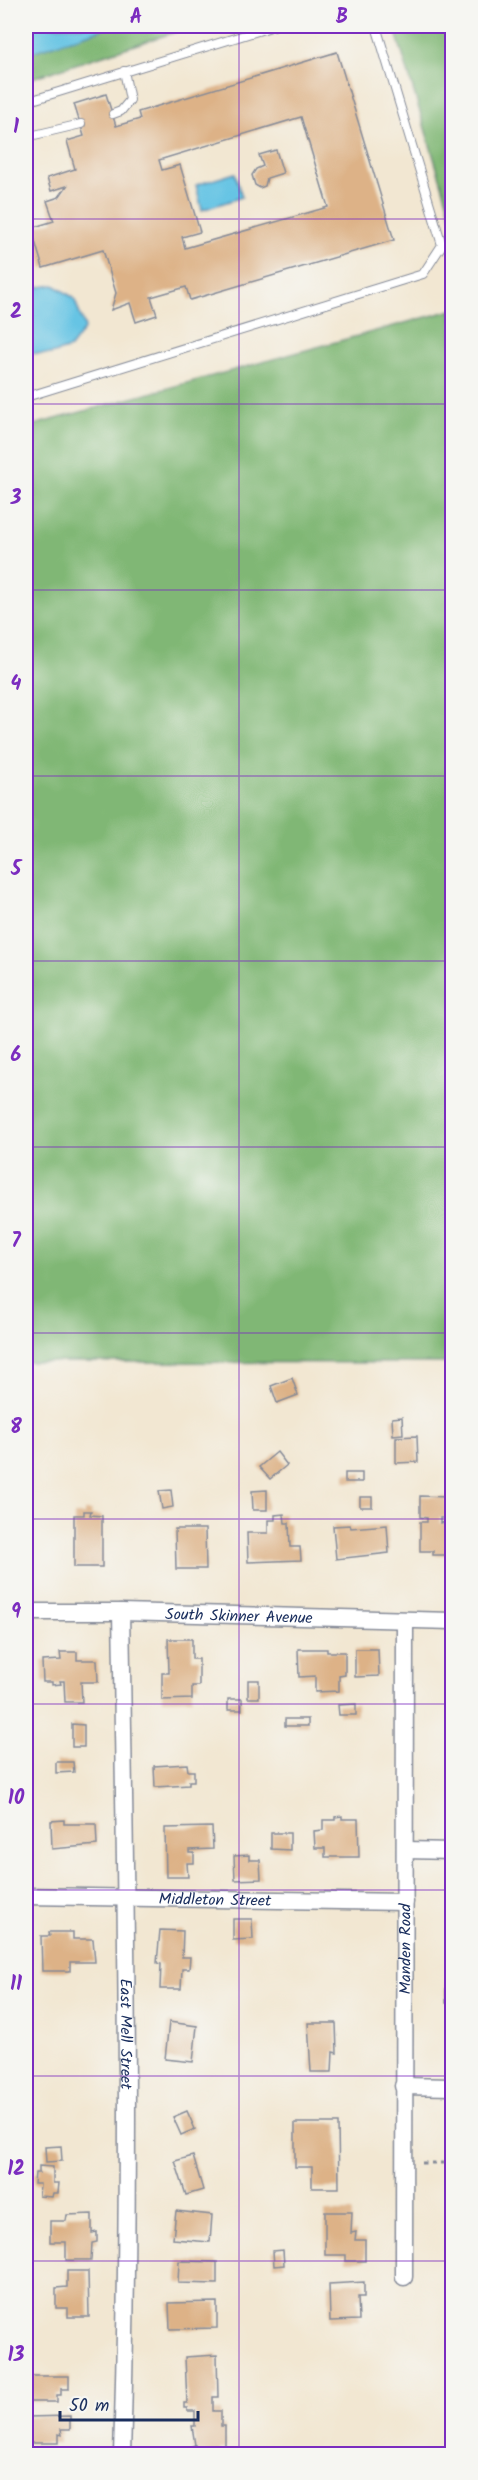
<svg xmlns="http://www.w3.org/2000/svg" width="478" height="2480" font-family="Kalam,sans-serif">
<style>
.forest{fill:#80b774;stroke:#4e7369;stroke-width:1.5}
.water{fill:#66c4e4;stroke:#407aa1;stroke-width:1.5}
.building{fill:#ddb287;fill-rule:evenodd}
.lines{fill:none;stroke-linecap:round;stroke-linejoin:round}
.service-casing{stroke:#868b98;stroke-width:10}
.minor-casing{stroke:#868b98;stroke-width:19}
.path{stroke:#868b98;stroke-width:3;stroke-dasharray:4.5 4.5;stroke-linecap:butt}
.service{stroke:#fff;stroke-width:8}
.minor{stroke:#fff;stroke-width:16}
.grid{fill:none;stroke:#7b2cbf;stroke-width:1.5;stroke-opacity:0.55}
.labels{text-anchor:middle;stroke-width:4.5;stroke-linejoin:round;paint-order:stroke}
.street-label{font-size:16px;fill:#1b2f5e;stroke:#f6f6f2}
.neatline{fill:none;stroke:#7b2cbf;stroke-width:2}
.grid-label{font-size:20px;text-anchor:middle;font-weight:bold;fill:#7b2cbf}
</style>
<rect width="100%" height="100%" fill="#f6f6f2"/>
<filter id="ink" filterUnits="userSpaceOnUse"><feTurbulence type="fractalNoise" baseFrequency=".0167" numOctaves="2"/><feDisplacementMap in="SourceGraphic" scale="12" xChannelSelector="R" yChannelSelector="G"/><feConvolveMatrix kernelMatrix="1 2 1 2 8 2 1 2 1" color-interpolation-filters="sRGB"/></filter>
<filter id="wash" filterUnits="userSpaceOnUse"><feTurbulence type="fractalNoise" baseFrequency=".008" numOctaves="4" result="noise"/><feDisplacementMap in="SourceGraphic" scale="24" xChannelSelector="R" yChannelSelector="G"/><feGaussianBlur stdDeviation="1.35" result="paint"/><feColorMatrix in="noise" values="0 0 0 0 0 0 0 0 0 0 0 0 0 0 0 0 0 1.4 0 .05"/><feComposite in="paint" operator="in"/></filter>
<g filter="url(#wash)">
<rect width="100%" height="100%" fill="#f2e7d2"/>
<g class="forest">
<path d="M26,26H194L26,80Z"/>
<path d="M394,26H452V218Z"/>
<path d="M452,310V1363L26,1362V427Z"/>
</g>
<g class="water">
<path d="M26,26H113L26,54Z"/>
<path d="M235,173L242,197L202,210L196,185Z"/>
<path d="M54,285L74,298L85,328L70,348L51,354L26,353V289Z"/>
</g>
<g id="blocks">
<g class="building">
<path d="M337,52L394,240L190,300L186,287L151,297L157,315L136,322L130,303L111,310L116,293L103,250L43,268L31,228L54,221L47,201L59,197L67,186L51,191L47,178L75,169L67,141L84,136L74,104L106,94L116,126L140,119L138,112ZM301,117L328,207L185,248L182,237L200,232L180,165L162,170L159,160Z"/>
<path d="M276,150L283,173L267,178L265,186L260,188L255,185L252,175L256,169L263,166L259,155Z"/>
<path d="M292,1378L298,1395L277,1403L271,1386Z"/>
<path d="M402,1417L403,1434L393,1435L392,1418Z"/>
<path d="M417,1436L418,1462L396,1463V1437Z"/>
<path d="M277,1452L287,1465L270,1479L259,1467Z"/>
<rect x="345" y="1473" width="17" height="9"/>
<path d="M171,1490L173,1507L162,1509L159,1491Z"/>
<path d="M267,1490V1510H253L252,1491Z"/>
<path d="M420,1496L447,1497V1518H440V1523L452,1521V1555H433V1551H420V1522H427V1518L420,1517Z"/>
<rect x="360" y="1497" width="12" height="10"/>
<path d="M84,1511H91L90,1515L102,1516V1567H74V1515H84Z"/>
<path d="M284,1514L285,1523H289L290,1547H300L301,1560L248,1562L247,1533H268V1520H275V1515Z"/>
<path d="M350,1525L351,1528L387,1525L389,1553L336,1559L333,1526Z"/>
<path d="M175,1529H205L206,1569H176Z"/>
<path d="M168,1639H192V1659H199V1686H192V1699L162,1700V1673H169Z"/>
<path d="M298,1649H327V1652H345V1675L339,1676V1691L315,1692V1676L299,1677Z"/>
<path d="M355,1649H378L379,1676L355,1677Z"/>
<path d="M60,1652H77V1660H97L98,1682H81L82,1702H65L64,1681H60L61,1684L52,1685V1682H43L42,1661L61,1660Z"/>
<rect x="248" y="1680" width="11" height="18"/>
<rect x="228" y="1699" width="14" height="11"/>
<path d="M356,1704V1715H339L338,1705Z"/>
<rect x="285" y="1719" width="23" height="7"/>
<path d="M72,1724L84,1725V1747H72Z"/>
<path d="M56,1762H73L74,1772L56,1773Z"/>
<path d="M187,1764L188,1771H194V1781H189V1785L155,1787L154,1766Z"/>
<path d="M342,1816V1819H358L359,1857H325V1848H315L314,1831L323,1830V1820H335V1817Z"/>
<path d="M64,1820V1824H96L97,1845L52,1849L51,1821Z"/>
<path d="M212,1827L213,1849L189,1850V1853H194V1863H187L188,1877H166L165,1828Z"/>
<path d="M271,1833H290V1850L271,1849Z"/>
<path d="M249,1855V1860H260L261,1879L235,1880L234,1856Z"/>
<path d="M233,1919H252L253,1939L233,1940Z"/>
<path d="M160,1930L183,1931L182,1957H190L189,1969H182L181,1989H160L161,1964L157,1963Z"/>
<path d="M49,1932H73V1939H93L95,1962H70V1971H42L41,1936H50Z"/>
<path d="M446,1979H452V2017H449V2003H446Z"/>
<path d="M169,2022L197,2026L193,2062L165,2059Z"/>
<path d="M308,2023H336L337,2053L333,2052L332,2072H311Z"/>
<path d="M187,2111L195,2129L181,2135L173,2117Z"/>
<path d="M295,2123H338L339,2188H312V2167H295Z"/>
<path d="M61,2146L62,2161L46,2162L45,2147Z"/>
<path d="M447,2149H452V2173H448Z"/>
<path d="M193,2156L203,2190L186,2195L175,2161Z"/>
<path d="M39,2166L53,2167V2183H59L58,2193H53L52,2197L39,2196L40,2184H34L35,2173H39Z"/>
<path d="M176,2211L212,2215L210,2242L173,2239Z"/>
<path d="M325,2212H352L351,2233L356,2232L355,2240H365V2261H346V2255H325Z"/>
<path d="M92,2214V2233L97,2232V2242L92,2243L91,2260H66V2242H50V2221H66L67,2215Z"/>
<path d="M283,2250L284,2265L274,2266L273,2251Z"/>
<path d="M179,2261L217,2262V2284L178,2283Z"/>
<path d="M67,2271H88L89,2317H68V2308H56V2288L67,2287Z"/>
<path d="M364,2282V2297H358L359,2320L330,2321L329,2284Z"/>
<path d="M217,2302V2328L170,2329L169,2303Z"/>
<path d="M217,2355L218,2397H213V2411H221V2426H225V2450H220V2454H195V2451H192V2446L195,2445L192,2426H195V2411H187V2408H184V2403H187L185,2357Z"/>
<path d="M26,2376H69V2389H61V2395H57V2402H26Z"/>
<path d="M70,2416V2429H61L62,2435L59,2434V2443H26V2417Z"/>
</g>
</g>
</g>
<g filter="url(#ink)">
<use href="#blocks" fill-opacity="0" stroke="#868b98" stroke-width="1.5"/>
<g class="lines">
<g class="service-casing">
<g id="service">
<path d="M26,102L274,26"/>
<path d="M113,114L121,111L130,100L124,71"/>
<path d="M26,137L81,124"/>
<path d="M26,397L423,274L442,245L376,26"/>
</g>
</g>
<g class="minor-casing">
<g id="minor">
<path id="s1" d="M26,1612H121L452,1621"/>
<path id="s2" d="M121,1612C126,1893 131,2174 122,2454"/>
<path d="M406,1850L452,1851"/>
<path id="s3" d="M26,1896L405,1902"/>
<path d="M403,2086L452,2087"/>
<path id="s4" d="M404,2277L405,1621"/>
</g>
</g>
<path class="path" d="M422,2163H447"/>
<use href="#service" class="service"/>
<use href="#minor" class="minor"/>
</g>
</g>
<path class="grid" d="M239,26V2454M26,219H452M26,404H452M26,590H452M26,776H452M26,961H452M26,1147H452M26,1333H452M26,1519H452M26,1704H452M26,1890H452M26,2076H452M26,2261H452"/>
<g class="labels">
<g class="street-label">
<text dy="6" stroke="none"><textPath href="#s1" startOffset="213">South Skinner Avenue</textPath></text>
<text dy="6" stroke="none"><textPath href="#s3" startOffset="189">Middleton Street</textPath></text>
<text dy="6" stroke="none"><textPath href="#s4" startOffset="328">Manden Road</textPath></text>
<text dy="6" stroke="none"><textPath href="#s2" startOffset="422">East Mell Street</textPath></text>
</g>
</g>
<rect width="478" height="2480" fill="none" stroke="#f6f6f2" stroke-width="66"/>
<path d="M60 2411v9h138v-9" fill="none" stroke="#1b2f5e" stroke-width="3"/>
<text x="69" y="2411" font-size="18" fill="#1b2f5e" stroke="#f6f6f2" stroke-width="4.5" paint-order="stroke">50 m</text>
<rect x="33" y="33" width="412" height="2414" class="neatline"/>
<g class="grid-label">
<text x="136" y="23">A</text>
<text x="342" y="23">B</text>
<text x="16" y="133">1</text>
<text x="16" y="318">2</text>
<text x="16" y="504">3</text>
<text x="16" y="690">4</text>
<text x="16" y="875">5</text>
<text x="16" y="1061">6</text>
<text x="16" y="1247">7</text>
<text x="16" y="1433">8</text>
<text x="16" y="1618">9</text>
<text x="16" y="1804">10</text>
<text x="16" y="1990">11</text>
<text x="16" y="2175">12</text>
<text x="16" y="2361">13</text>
</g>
</svg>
